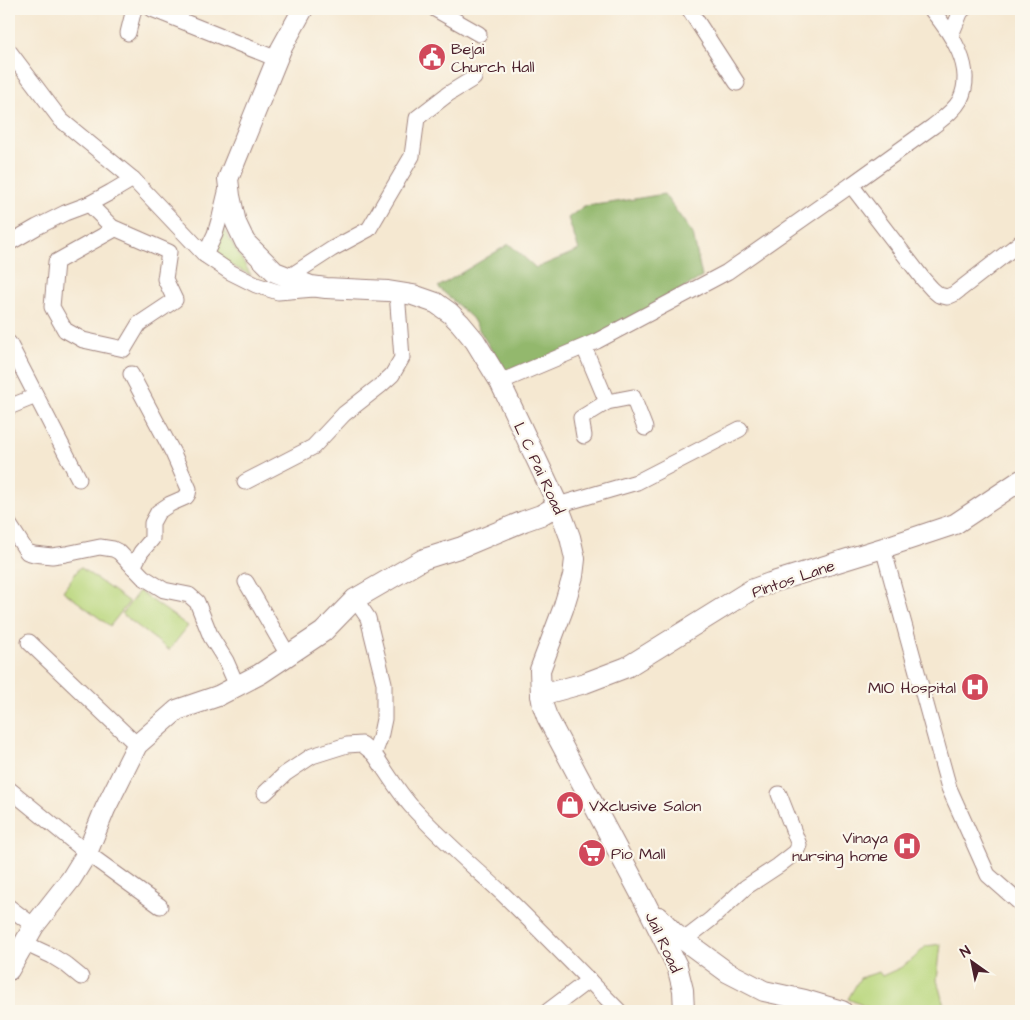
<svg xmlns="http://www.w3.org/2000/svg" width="1030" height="1020" font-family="'Architects Daughter',sans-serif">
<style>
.green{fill:#bad77e;stroke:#827b54}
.forest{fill:#93b86d;stroke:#6e6c4c}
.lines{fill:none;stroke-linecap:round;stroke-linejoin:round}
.street-casing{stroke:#a0847e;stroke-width:17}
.secondary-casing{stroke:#a0847e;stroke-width:22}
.street{stroke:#fff;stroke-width:15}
.secondary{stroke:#fff;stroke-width:20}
.labels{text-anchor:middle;stroke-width:4.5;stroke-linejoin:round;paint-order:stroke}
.poi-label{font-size:16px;fill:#4a1f2b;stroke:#fbf7ec;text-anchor:start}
.street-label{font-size:16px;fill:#4a1f2b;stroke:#fbf7ec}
</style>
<rect width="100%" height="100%" fill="#fbf7ec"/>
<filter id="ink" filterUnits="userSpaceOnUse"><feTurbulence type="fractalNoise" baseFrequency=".02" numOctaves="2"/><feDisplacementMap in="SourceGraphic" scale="10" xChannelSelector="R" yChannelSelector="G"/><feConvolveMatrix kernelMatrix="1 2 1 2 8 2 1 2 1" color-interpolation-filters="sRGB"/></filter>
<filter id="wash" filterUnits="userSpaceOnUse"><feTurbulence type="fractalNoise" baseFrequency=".0096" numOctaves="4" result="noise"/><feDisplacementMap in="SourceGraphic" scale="20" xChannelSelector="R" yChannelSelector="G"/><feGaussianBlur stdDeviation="1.12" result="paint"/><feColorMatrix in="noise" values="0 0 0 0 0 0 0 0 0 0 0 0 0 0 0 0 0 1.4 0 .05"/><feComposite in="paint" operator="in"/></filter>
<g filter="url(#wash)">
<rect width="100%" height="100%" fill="#f5e8d1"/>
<g class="green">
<path d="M221,225L251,275L212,256Z"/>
<path d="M80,567L129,602L110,626L63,591Z"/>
<path d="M139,591L188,626L169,650L122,614Z"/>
<path d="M941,944L937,980L944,1006L874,1010L848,999L860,978L879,972L882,976L900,968L913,959L926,946Z"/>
</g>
<path class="forest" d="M664,194L693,234L702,277L584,347L505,372L472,318L438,287L509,244L536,268L579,250L568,218L584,206L610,203Z"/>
</g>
<g filter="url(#ink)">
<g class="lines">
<g class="street-casing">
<g id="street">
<path d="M152,9L277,59"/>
<path d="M435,9L479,34"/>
<path d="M689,9L737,83"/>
<path d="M128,33L134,9"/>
<path d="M951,35L961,11L964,9"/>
<path d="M9,51L61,120L133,179L205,255L230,272L256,285L278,292L314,289"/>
<path d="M851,185L932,127C942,119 954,111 960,100C976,68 951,33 931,9"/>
<path d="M89,204L112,227L169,252L165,279L175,300L139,324L124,349L83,340L65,330L52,307L56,262L115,229"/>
<path d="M9,243L37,227L65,213L89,204L111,192L133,179"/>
<path d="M205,255L215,234L220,217L227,188"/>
<path d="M289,277L332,249L369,229L412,156L417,118L448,94L474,78"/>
<path d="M9,343L79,479"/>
<path d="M584,347L607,402"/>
<path d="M131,374L173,453L189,489L188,494L186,497L170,504L158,512L152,523V539L141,552L133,567"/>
<path d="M500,382L597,341L727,272L851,185L923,279L932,289L939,295L947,297L954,294L1021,242"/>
<path d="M9,407L36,396"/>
<path d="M584,436L581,418L607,402L633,397L645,428"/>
<path d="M245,482L313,447L344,414L381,385L392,375L402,358L397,292"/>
<path d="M558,505L637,482L740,429"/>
<path d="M9,524L27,552L34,554L52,556L66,554L100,547L113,549L119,552L143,577L164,590L189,595L197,602L211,637L226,661L237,686"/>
<path d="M883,548L949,788L988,875L1021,904"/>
<path d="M246,582L288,655"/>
<path d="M355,599L368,618L384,683V719L380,738L374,754C386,771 397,790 411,806C440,838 473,866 504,895C543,933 581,972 619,1011"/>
<path d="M29,642L137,745"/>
<path d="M9,789L87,853L160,906"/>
<path d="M265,793L285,774L312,756L347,745L362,744L374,754"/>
<path d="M9,907L34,926"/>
<path d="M684,940L710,920L746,887L778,866L796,852L799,845L779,794"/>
<path d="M24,943L52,956L65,964L81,977"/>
<path d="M548,1011L589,980"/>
</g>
</g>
<g class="secondary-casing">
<g id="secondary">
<path d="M303,9L281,49L228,179L230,196L236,223L245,242L275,272L311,286L326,288L388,291L413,295L436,303L450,313L460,323L475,341L500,382L558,505L570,537L575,559L573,576L563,609L540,670L541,695L543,706L547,717L645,902L677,966L683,990L684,1011"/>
<path d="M541,695L585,683L627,667L751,590L770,583L883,548L955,524L1021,480"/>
<path d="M659,917L674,933L727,972L764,991L805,1000L842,1011"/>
<path d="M9,970L34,926L71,879L87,853L105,809L137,745L177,710L218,696L260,674L323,632L355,599L424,559L462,547L524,521L541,515L558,505"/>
</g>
</g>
<use href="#street" class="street"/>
<use href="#secondary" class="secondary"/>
</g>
</g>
<defs>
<g id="civic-disc" transform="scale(1.4375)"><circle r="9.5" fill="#d1495b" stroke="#fbf7ec"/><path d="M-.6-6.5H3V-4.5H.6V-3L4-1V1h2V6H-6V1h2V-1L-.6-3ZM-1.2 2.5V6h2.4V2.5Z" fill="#fff"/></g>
<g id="hospital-disc" transform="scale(1.4375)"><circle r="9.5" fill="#d1495b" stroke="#fbf7ec"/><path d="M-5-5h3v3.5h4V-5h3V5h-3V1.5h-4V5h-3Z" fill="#fff"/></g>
<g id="shop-disc" transform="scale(1.4375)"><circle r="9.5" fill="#d1495b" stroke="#fbf7ec"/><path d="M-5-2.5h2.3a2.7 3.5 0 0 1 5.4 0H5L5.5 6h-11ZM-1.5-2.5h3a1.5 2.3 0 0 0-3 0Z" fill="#fff"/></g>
<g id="supermarket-disc" transform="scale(1.4375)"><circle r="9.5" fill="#d1495b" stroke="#fbf7ec"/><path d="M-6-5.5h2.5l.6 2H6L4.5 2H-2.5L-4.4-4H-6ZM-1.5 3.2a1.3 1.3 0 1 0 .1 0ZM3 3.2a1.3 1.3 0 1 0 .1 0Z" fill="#fff"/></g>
</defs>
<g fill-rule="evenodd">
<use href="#civic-disc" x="432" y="57"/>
<use href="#hospital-disc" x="975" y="687"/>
<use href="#shop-disc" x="570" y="805"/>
<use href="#hospital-disc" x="907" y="846"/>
<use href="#supermarket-disc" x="592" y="853"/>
</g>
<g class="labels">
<g class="poi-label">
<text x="451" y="54">Bejai<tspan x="451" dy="18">Church Hall</tspan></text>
<text x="956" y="693" text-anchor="end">MIO Hospital</text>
<text x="589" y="811">VXclusive Salon</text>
<text x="888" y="843" text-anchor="end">Vinaya<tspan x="888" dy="18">nursing home</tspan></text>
<text x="611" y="859">Pio Mall</text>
</g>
<g class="street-label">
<text transform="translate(540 468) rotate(65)" y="6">L C Pai Road</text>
<text transform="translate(793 578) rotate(-19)" y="6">Pintos Lane</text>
<text transform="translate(664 942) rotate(65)" y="6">Jail Road</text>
</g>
</g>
<rect width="1030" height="1020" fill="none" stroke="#fbf7ec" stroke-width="30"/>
<g transform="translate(972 962) rotate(327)" stroke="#fbf7ec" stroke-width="4" paint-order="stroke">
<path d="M0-4L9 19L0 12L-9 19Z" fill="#4a1f2b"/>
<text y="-8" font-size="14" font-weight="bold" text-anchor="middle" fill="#4a1f2b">N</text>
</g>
</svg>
